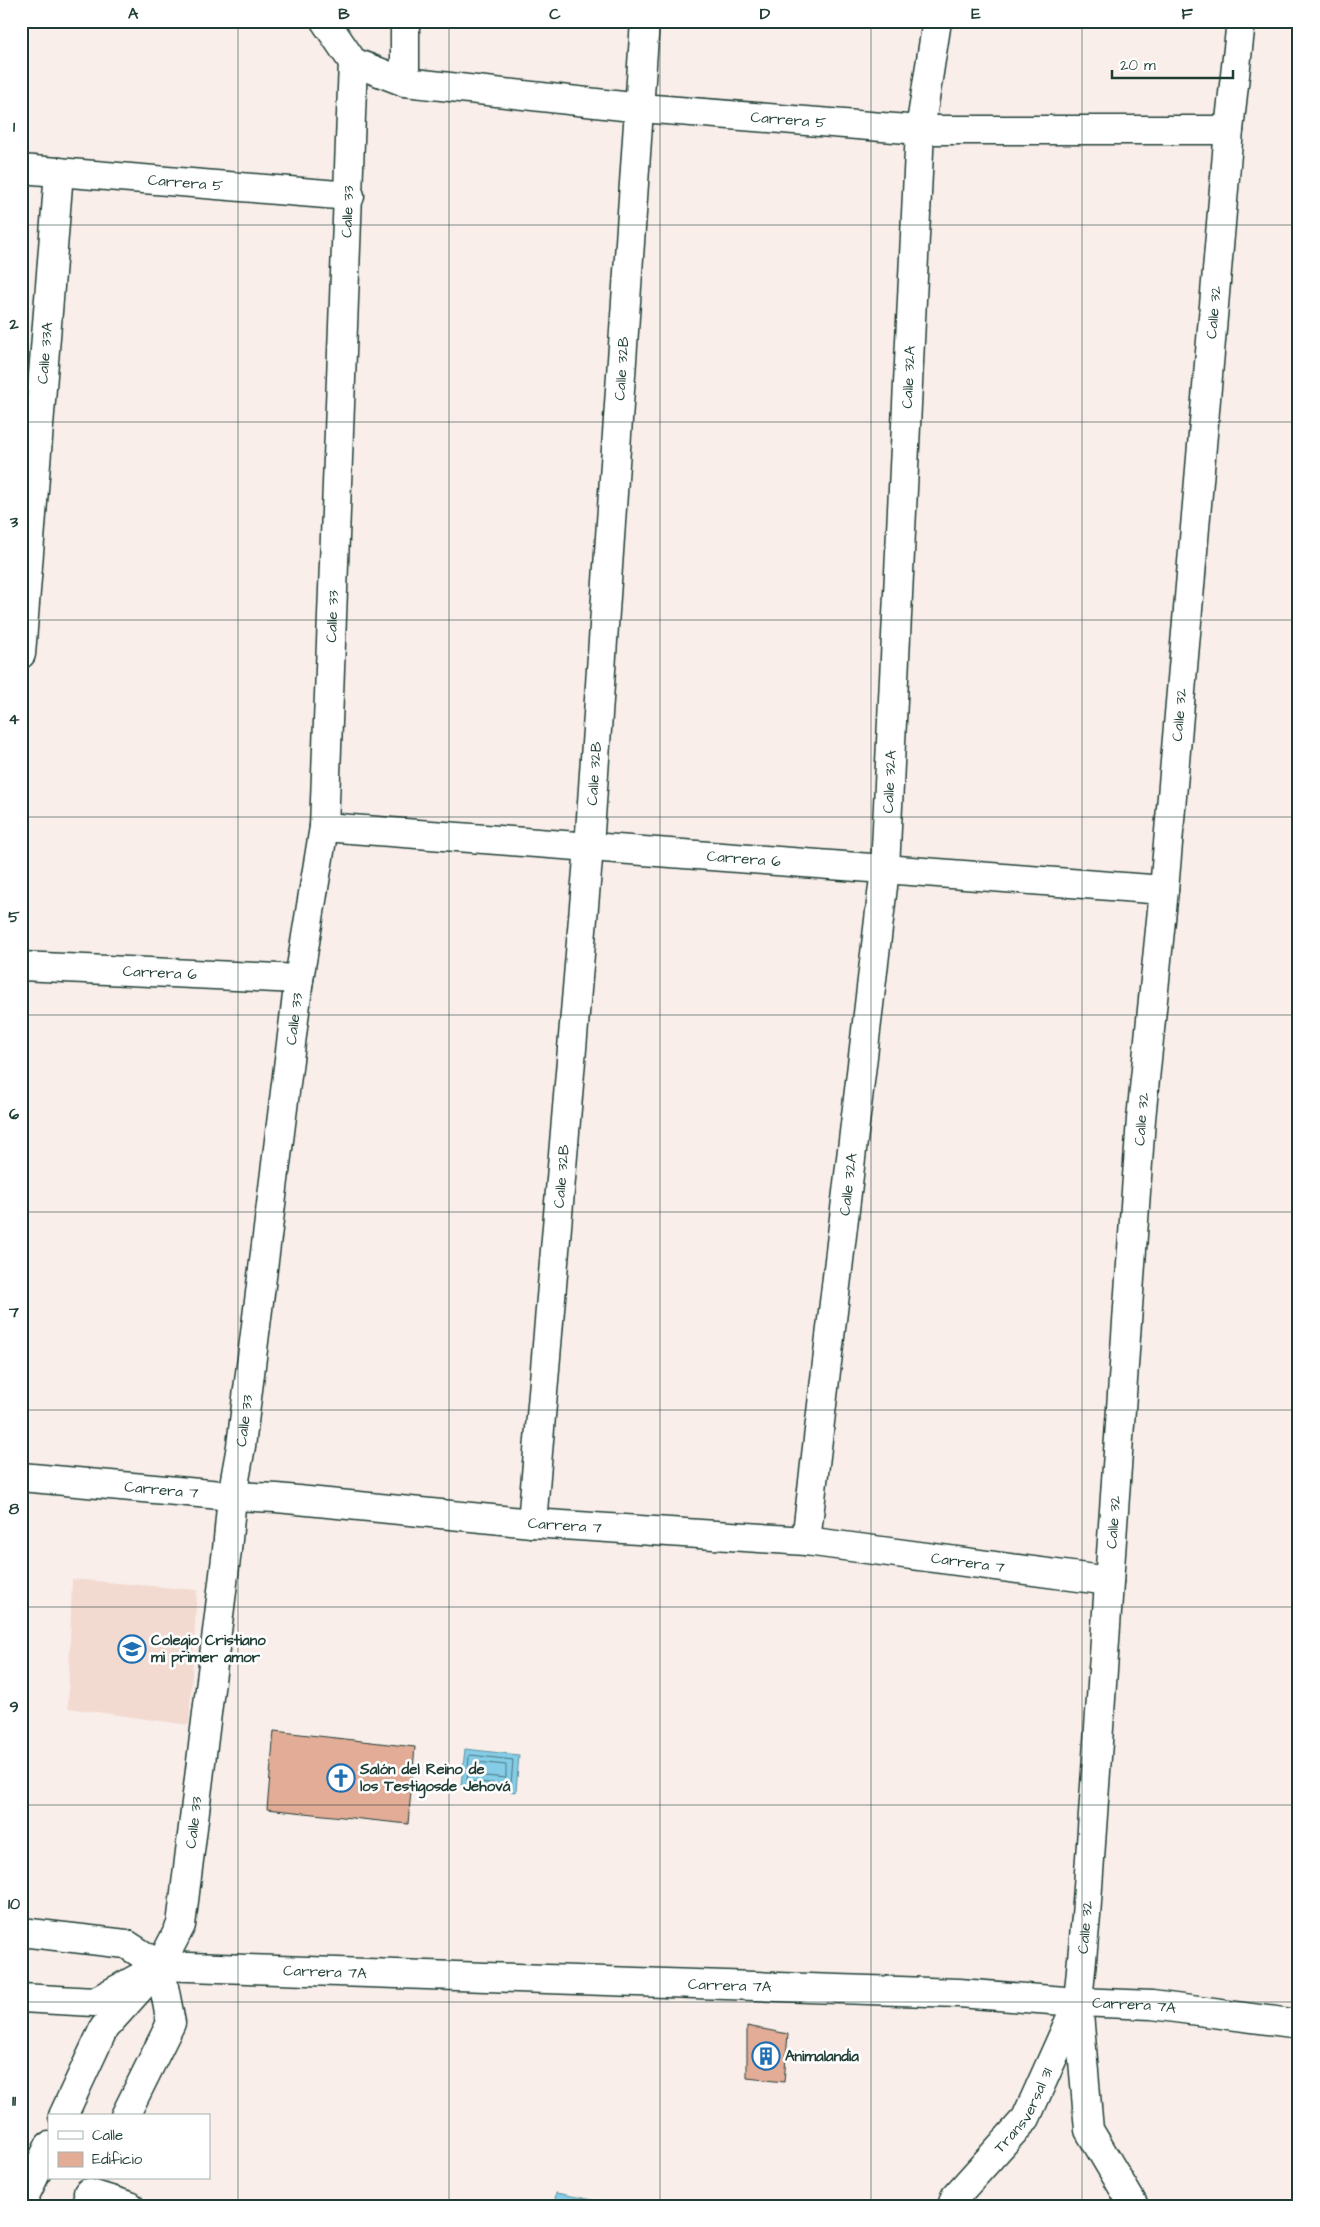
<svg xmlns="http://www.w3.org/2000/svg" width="1320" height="2227" font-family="'Architects Daughter',sans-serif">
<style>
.built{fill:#f2dad1}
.water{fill:#85cce7;stroke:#5c939f}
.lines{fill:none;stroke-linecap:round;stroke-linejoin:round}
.shore{stroke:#48767c;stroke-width:1}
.building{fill:#e2ac97;stroke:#1f3d34}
.minor-casing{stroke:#1f3d34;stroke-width:31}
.major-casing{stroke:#1f3d34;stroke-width:31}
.minor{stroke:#fff;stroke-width:28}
.major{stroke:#fff;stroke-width:28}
.grid{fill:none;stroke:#1f3d34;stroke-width:1;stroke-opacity:0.55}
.labels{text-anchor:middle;stroke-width:5;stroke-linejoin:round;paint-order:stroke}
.street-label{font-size:15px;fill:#1f3d34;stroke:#fff}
.poi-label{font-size:15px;font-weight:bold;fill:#1f3d34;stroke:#fff;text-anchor:start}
.neatline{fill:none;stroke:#1f3d34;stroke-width:2}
.grid-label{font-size:16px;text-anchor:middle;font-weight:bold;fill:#1f3d34}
</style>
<rect width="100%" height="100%" fill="#f9eeea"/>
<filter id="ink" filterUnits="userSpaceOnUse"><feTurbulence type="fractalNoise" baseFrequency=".02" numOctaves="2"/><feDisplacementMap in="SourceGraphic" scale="10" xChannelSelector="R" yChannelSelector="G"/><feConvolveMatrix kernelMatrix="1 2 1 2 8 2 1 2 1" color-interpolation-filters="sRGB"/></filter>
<g filter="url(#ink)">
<path class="built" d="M72,1579L197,1590L189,1725L68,1708Z"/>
<g class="water">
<path d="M465,1749L519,1755L516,1792L461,1785Z"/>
<path d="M556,2193L593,2200L592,2206H554Z"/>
</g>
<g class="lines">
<g class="shore">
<path d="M471,1755L513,1760L511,1785L467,1781L469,1757Z"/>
<path d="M476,1762L506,1765V1778L475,1775Z"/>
</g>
</g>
<g class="building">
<path d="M274,1731L415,1747L408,1824L267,1809Z"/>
<path d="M747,2026L788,2034L784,2082L747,2078Z"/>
</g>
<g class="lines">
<g class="minor-casing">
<g id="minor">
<path d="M325,21L353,62"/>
<path id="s1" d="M353,62L405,82L641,108L920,130H1229"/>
<path d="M405,82V21"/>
<path id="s2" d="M21,169L350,196"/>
<path id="s3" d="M21,654L59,172"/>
<path id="s4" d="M324,827L1164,890"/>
<path id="s5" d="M21,966L299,979"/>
<path id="s6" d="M21,1477L232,1496L277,1498L532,1523L806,1541L1109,1581"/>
<path id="s7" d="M532,1523L589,847L645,21"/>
<path id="s8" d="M806,1541L885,869L920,130L937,21"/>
<path id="s9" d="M160,1966L959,1993L1078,2002L1152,2005L1299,2024"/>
<path id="s10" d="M63,2116L104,2028L160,1966L181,1925L227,1550L232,1496L241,1446L299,979L324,827L353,62"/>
<path d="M125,2116L171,2023L160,1966"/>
<path d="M88,2193L130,2206"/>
<path d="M21,2204L49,2146"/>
<path id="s11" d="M952,2206L955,2197L1026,2118L1077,2004"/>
<path id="s12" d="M1134,2206L1089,2130L1078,2002L1086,1916L1141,1119L1164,890L1229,130L1241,21"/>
</g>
</g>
<g class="major-casing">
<path id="major" d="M21,1932L126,1944L160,1966L94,2002L21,1998"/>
</g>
<use href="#minor" class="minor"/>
<use href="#major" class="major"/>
</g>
</g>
<path class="grid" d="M238,21V2206M449,21V2206M660,21V2206M871,21V2206M1082,21V2206M21,225H1299M21,422H1299M21,620H1299M21,817H1299M21,1015H1299M21,1212H1299M21,1410H1299M21,1607H1299M21,1805H1299M21,2002H1299"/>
<defs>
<g id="school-ring" transform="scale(1.4375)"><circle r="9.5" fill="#fff" stroke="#1f6fb2" stroke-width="1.5"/><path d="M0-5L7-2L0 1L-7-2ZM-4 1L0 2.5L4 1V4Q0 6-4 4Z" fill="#1f6fb2"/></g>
<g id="church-ring" transform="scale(1.4375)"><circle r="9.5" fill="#fff" stroke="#1f6fb2" stroke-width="1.5"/><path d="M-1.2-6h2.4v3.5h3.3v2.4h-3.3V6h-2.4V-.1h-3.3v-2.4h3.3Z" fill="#1f6fb2"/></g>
<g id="building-ring" transform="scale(1.4375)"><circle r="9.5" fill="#fff" stroke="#1f6fb2" stroke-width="1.5"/><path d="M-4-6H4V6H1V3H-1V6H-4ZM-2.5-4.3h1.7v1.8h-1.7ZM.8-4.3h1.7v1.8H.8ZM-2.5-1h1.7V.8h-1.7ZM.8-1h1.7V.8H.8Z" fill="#1f6fb2"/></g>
</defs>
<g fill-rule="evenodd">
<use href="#school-ring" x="132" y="1649"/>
<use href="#church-ring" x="341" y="1778"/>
<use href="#building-ring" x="766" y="2056"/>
</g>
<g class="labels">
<g class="street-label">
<text dy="5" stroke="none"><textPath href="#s1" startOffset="441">Carrera 5</textPath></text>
<text dy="5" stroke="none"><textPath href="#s2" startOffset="165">Carrera 5</textPath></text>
<text dy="5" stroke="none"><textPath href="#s10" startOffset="1950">Calle 33</textPath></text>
<text dy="5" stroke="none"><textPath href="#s12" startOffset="1912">Calle 32</textPath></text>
<text dy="5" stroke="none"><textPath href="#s3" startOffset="302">Calle 33A</textPath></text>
<text dy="5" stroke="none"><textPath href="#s7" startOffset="1158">Calle 32B</textPath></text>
<text dy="5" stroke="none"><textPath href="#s8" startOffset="1169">Calle 32A</textPath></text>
<text dy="5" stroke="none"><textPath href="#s10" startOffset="1545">Calle 33</textPath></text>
<text dy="5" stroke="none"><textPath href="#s12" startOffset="1508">Calle 32</textPath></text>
<text dy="5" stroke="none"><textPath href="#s7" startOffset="752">Calle 32B</textPath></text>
<text dy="5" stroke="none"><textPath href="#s8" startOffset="764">Calle 32A</textPath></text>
<text dy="5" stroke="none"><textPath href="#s4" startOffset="421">Carrera 6</textPath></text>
<text dy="5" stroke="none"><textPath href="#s5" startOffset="139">Carrera 6</textPath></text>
<text dy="5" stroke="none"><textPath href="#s10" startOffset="1140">Calle 33</textPath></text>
<text dy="5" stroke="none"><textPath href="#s12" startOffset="1102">Calle 32</textPath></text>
<text dy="5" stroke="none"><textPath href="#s7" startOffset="348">Calle 32B</textPath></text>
<text dy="5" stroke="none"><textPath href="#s8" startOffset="359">Calle 32A</textPath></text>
<text dy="5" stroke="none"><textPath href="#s10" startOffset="735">Calle 33</textPath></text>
<text dy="5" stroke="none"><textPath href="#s6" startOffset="141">Carrera 7</textPath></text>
<text dy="5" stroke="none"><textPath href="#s12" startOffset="698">Calle 32</textPath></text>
<text dy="5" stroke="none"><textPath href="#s6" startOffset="546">Carrera 7</textPath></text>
<text dy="5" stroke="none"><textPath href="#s6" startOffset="951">Carrera 7</textPath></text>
<text dy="5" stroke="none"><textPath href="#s10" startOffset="330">Calle 33</textPath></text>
<text dy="5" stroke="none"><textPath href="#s12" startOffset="292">Calle 32</textPath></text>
<text dy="5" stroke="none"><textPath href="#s9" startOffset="165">Carrera 7A</textPath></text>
<text dy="5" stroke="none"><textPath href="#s9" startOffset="570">Carrera 7A</textPath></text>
<text dy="5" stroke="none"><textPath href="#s9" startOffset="975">Carrera 7A</textPath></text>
<text dy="5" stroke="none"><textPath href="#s11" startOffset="121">Transversal 31</textPath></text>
</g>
<g class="poi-label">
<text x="151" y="1645">Colegio Cristiano<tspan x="151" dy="17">mi primer amor</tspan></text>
<text x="360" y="1774">Salón del Reino de<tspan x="360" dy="17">los Testigosde Jehová</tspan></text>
<text x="785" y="2061">Animalandia</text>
</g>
</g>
<rect width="1320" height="2227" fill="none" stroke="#fff" stroke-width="55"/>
<rect x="48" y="2114" width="162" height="65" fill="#ffffff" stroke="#a5b1ae"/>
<rect x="58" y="2131" width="25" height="8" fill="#ffffff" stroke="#a5b1ae"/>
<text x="92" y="2140" font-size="15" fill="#1f3d34">Calle</text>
<rect x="58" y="2152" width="25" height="15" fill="#e2ac97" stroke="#a5b1ae"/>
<text x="92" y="2164" font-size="15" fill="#1f3d34">Edificio</text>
<path d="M1112 70v8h121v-8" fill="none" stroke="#1f3d34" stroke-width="2.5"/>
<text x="1120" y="70" font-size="15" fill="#1f3d34" stroke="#ffffff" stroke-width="4" paint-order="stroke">20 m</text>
<rect x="28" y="28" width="1264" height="2172" class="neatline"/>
<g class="grid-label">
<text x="133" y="19">A</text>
<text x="344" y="19">B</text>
<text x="555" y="19">C</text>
<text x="765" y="19">D</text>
<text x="976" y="19">E</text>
<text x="1187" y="19">F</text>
<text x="14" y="132">1</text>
<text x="14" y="329">2</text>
<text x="14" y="527">3</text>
<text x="14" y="724">4</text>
<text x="14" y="922">5</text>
<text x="14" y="1119">6</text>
<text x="14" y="1317">7</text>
<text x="14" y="1514">8</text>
<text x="14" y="1712">9</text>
<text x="14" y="1909">10</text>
<text x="14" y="2106">11</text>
</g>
</svg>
